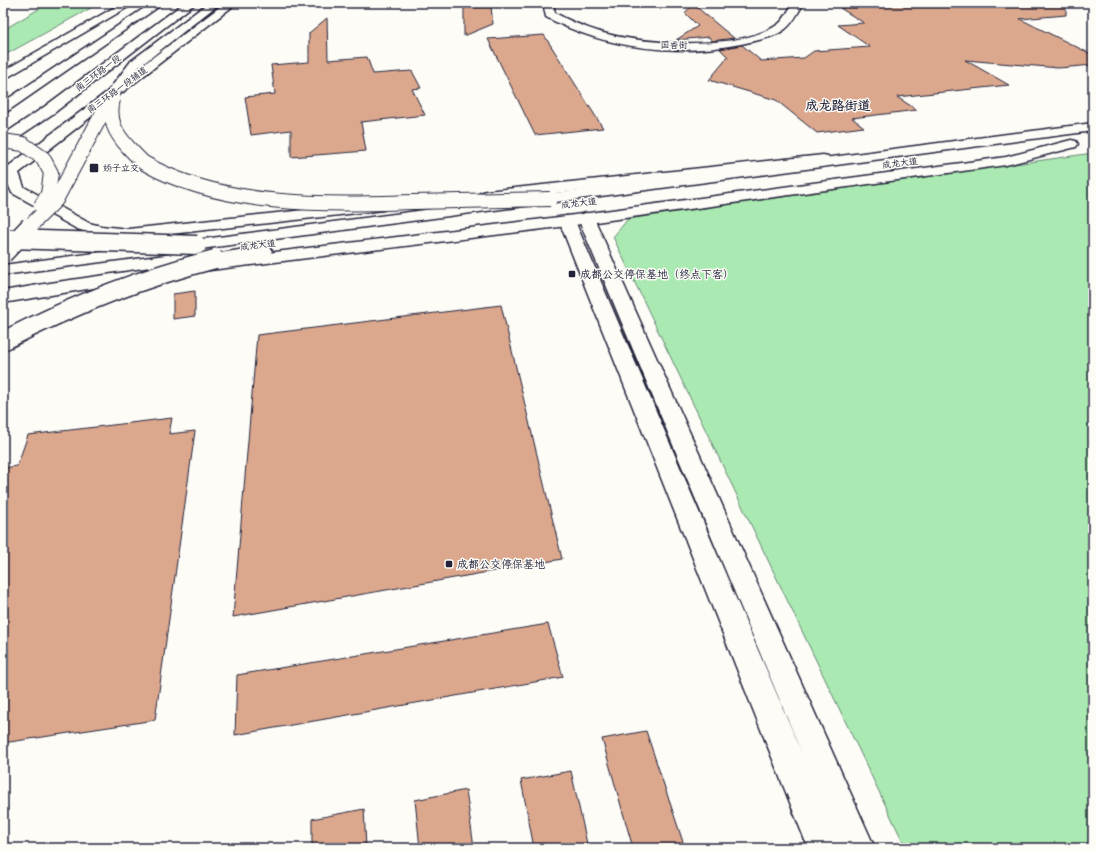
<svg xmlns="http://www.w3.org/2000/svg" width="1096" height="851" font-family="Delius,'LXGW WenKai TC',sans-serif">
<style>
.green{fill:#aae9b1;stroke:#668676}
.building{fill:#dba88e;stroke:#22223b}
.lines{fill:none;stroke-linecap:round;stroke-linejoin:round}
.minor-casing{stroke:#22223b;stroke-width:3}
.major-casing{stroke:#22223b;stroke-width:3}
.highway-casing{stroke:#22223b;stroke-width:3}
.minor{fill:#fdfcf7;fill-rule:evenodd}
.major{fill:#fdfcf7;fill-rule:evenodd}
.highway{fill:#fdfcf7;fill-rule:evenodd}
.highway-bridge-far2-casing{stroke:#22223b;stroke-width:13;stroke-linecap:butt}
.highway-bridge-far1-casing{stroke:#22223b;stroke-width:16;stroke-linecap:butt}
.highway-bridge-casing{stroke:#22223b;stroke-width:21;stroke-linecap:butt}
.highway-bridge-far2{stroke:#fdfcf7;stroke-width:12}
.highway-bridge-far1{stroke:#fdfcf7;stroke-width:14}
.highway-bridge{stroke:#fdfcf7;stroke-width:18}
.poi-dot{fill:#22223b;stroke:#fdfcf7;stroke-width:1.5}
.labels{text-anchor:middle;stroke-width:3;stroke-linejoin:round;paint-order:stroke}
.far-street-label{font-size:9px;fill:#22223b;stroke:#fdfcf7}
.far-poi-label{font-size:9px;fill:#22223b;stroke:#fdfcf7;text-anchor:start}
.poi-label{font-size:11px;fill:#22223b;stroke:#fdfcf7;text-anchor:start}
.far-district-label{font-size:13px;font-weight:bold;fill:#22223b;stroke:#fdfcf7}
</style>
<rect width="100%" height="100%" fill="#fdfcf7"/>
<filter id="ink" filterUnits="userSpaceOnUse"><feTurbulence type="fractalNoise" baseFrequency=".025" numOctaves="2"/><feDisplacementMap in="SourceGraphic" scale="8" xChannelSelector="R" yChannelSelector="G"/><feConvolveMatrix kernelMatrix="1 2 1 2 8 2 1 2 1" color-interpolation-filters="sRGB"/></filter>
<g filter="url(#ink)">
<g class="green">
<path d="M49,3H100L3,56V30Z"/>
<path d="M1093,153V848H906L613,237L628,219Z"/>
</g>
<g class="building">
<path d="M899,3H1066V15L1020,19L1093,55V65L1059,68L965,60L1009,85L897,97L917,110L852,118L864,127L817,133L776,100L709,80L728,57L720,49L742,45L761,61L804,58L814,51L870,47L838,25L864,23L840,8Z"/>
<path d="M693,4L724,30L734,38L712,41L709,37L676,40L698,26L685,13Z"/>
<path d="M464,7H491L493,24L464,36Z"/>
<path d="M327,18L328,60L367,57L373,74L412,71L421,88L412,89L425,115L361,122L366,151L291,157V130L251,135L245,97L275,94L271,65L309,62V33Z"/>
<path d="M544,35L560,60L603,128L535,135L488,39Z"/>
<path d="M195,291V316L173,319V294Z"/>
<path d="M501,305L562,559L233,617L257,335Z"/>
<path d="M172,418L169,434L195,431L155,720L3,743V468L17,466L28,435Z"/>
<path d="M548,624L563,677L235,735L237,675Z"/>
<path d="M646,731L685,848H633L602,739Z"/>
<path d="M571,771L588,848H534L521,780Z"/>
<path d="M466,790L474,848H420L415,800Z"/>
<path d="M364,809L366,848H312V819Z"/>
</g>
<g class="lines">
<g class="minor-casing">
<g id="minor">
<path d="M543,3H553L555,13C570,21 584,27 600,32C642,45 739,51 777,25C785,20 788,10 793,3H804C798,12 793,24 784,30C773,38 755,41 741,44C676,57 605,49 546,17Z"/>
<path d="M586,213L592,215L594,218L875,848H808L559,221L561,218L567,216L573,218L575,221L804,758L578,218L580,215Z"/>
</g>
</g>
<g class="major-casing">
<g id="major">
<path d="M122,3H135L3,80V71Z"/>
<path d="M225,3H237L19,173L24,187L89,223L101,226L128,229L378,202L384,204L386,207L384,210L108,241L102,240L100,236L77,229L12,193L7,182L3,183V171L6,168Z"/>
<path d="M1071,140L1076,141L1078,144L1076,147L1006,165L567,226L194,272L188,271L185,267L188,263L194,262L567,216L1006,157Z"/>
<path d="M823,155L828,156L830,159L828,162L486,201L480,199L478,196L480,193L486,191Z"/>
<path d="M154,268L160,269L163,273L160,277L3,303V291L50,283Z"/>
</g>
</g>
<g class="highway-casing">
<g id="highway">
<path d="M152,3H164L8,111L3,112V102Z"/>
<path d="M184,3H196L54,113L8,144L3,145V135L44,107Z"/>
<path d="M208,3H220L139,67L120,93H110L109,90L131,61Z"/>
<path d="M1093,123V131L3,275V265Z"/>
<path d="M263,246L269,247L272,251L269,255L215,264L209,263L206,259L209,255Z"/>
</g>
</g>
<use href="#minor" class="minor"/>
<use href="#major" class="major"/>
<use href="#highway" class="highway"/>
<g class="highway-bridge-far2-casing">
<g id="highway-bridge-far2">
<path d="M110,100L111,98"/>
<path d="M113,100L115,90"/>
</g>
</g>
<g class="highway-bridge-far1-casing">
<g id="highway-bridge-far1">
<path d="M113,99C108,120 115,133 129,148C134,153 139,159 144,163C222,208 327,205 414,202C459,201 505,200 550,199"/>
<path d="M3,141L23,144L43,158L51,173L48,194L41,206"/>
<path d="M29,227L56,200L110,99"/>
</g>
</g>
<g class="highway-bridge-casing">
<g id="highway-bridge">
<path d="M10,239L197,245"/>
<path d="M3,254L30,226"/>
<path d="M3,341C71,306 141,278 215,259"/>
</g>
</g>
<use href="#highway-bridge-far2" class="highway-bridge-far2"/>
<use href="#highway-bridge-far1" class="highway-bridge-far1"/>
<use href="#highway-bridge" class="highway-bridge"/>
</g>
</g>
<g class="poi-dot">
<rect x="89" y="163" width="10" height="10" rx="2"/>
<rect x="568" y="270" width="8" height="8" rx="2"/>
<rect x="445" y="560" width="8" height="8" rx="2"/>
</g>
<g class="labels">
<g class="far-street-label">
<text x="674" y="48">国香街</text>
<text transform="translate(98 73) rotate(-37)" y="3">南三环路一段</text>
<text transform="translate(117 90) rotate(-36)" y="3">南三环路一段辅道</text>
<text transform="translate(900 163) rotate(-7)" y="3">成龙大道</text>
<text transform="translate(579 203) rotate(-7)" y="3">成龙大道</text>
<text transform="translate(258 245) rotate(-7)" y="3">成龙大道</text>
</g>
<g class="far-poi-label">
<text x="103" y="171">娇子立交</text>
</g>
<g class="poi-label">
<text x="580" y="278">成都公交停保基地（终点下客）</text>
<text x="457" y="568">成都公交停保基地</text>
</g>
<g class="far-district-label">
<text x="838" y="110">成龙路街道</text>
</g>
</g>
<rect width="1096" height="851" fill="none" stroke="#fdfcf7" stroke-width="16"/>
<rect x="8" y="8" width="1080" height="835" fill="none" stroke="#22223b" stroke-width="1.5" filter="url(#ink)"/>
</svg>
